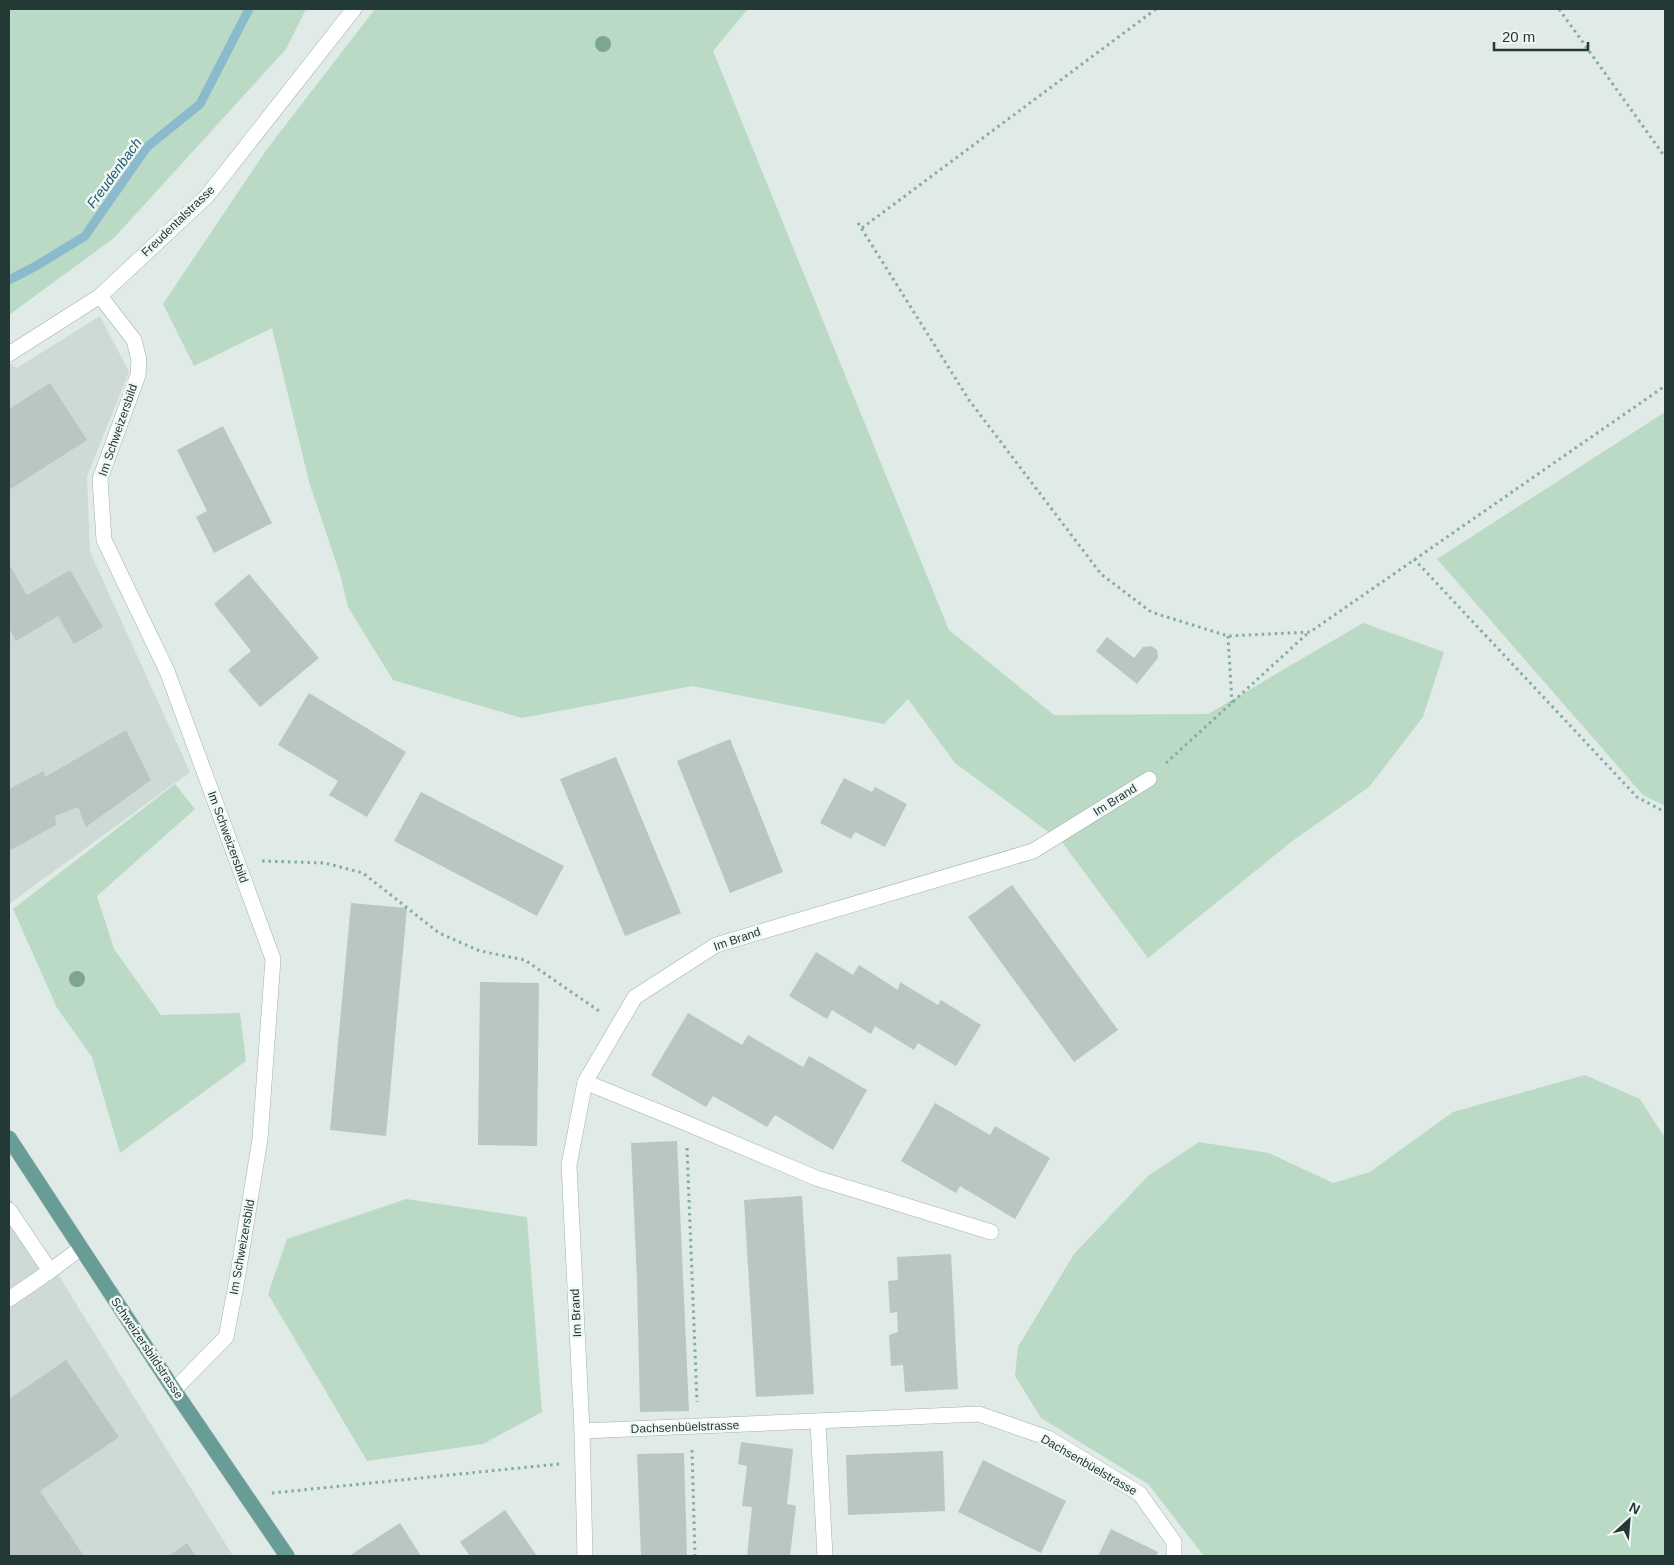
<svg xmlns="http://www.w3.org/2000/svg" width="1674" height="1565" font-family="Arial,sans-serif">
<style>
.built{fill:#cedad6}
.green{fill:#badac6}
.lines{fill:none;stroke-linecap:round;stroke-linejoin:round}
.stream{stroke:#8abacc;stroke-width:9}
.building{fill:#b8c7c3}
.service-casing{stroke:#a3b1ae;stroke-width:16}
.minor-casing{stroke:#a3b1ae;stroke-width:16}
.tertiary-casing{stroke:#a3b1ae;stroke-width:16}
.primary-casing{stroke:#bdc4c3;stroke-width:16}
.path{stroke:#82aca4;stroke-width:3;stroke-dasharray:2.5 4;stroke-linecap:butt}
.service{stroke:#fff;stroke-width:15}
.minor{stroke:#fff;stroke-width:15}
.tertiary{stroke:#fff;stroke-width:15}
.primary{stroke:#679d96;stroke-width:15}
.tree{fill:#7ea593}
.labels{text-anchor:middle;stroke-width:5;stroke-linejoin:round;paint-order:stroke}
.street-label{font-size:12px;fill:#223936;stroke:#f0f7f4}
.water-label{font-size:14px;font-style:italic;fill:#205a71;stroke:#f0f7f4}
</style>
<rect width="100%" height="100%" fill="#e0eae7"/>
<g class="built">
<path d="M100,316L129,372L87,476L90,552L190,772L9,904V363L17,368Z"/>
<path d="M9,1196L233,1556H9Z"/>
</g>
<g class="green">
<path d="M9,9H306L286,49L114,238L9,315Z"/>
<path d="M375,9H748L713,51L949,630L1054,715L1208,714L1363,623L1444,652L1423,717L1369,787L1291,842L1148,958L1062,842L955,763L908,699L884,724L692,686L522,718L393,680L348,607L340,574L309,482L272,328L194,366L163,304L267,149Z"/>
<path d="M1665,412V806L1643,795L1437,559Z"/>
<path d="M175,784L195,809L97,896L114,949L161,1015L240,1013L246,1061L120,1153L92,1057L57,1008L13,909Z"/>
<path d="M1585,1075L1640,1099L1663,1135L1665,1136V1556H1204L1148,1484L1041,1418L1015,1376L1018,1347L1074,1254L1148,1176L1199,1142L1269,1153L1333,1183L1370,1172L1453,1112Z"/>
<path d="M406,1199L527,1217L542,1412L483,1444L367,1461L268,1294L287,1239Z"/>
</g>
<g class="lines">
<path class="stream" d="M9,280L36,266L85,236L147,147L200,104L249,9"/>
</g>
<g class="building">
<path d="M50,383L87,440L9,490V409Z"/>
<path d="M223,426L272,523L214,553L196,517L207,511L177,450Z"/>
<path d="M9,564L27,595L70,570L103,627L74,644L58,616L16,641L9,628Z"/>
<path d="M249,574L319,658L260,707L228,670L251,651L214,604Z"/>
<path d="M1107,637L1134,658L1143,647L1151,646L1157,650L1158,658L1137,684L1096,651Z"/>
<path d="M309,693L406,752L367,817L329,795L338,781L278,745Z"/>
<path d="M126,730L151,780L86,827L78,807L55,816L56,825L9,851V789L44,771L45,777Z"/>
<path d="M730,739L783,872L730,893L677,761Z"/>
<path d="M616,757L681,913L625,936L560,779Z"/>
<path d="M844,778L872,792L875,787L907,804L885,847L855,832L851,839L820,823Z"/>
<path d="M421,792L564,866L537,916L394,841Z"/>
<path d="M1012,885L1118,1030L1074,1062L968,917Z"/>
<path d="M351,903L407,908L386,1136L330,1130Z"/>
<path d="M816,952L853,975L859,965L898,990L900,982L938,1005L941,1000L981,1025L956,1066L918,1043L914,1050L875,1026L871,1034L832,1010L827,1019L789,996Z"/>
<path d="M480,982L539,983L537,1146L478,1145Z"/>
<path d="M688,1013L742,1045L748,1035L803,1067L809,1056L867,1090L833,1150L775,1115L767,1127L713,1096L706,1107L651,1075Z"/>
<path d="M935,1103L990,1135L995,1126L1050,1158L1015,1219L960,1186L956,1193L901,1161Z"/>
<path d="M677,1141L689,1411L640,1412L637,1280L631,1143Z"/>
<path d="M802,1196L814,1394L756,1397L744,1200Z"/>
<path d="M951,1254L958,1389L905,1392L903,1365L891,1366L889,1335L898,1332L897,1312L890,1313L888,1281L898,1280L897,1257Z"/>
<path d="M66,1360L119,1437L40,1491L84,1556H9V1399Z"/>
<path d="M741,1442L793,1449L787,1504L796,1506L790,1556H747L752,1507L742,1506L747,1466L738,1464Z"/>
<path d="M943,1451L945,1511L848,1515L846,1455Z"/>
<path d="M684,1453L687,1556H641L637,1454Z"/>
<path d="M983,1460L1066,1501L1041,1553L958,1512Z"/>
<path d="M505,1510L537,1556H470L460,1542Z"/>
<path d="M400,1523L421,1556H349Z"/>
<path d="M1111,1529L1158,1552L1156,1556H1098Z"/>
<path d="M187,1543L196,1556H169Z"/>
</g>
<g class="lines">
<g class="service-casing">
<g id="service">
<path d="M585,1082L686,1123L816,1178L991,1232"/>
<path d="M9,1210L50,1271L81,1248"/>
<path d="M9,1299L50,1271"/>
</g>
</g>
<g class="minor-casing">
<g id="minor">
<path d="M100,296L134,340L139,360L138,375L100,479L104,540L167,671L273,959L260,1139L237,1280L226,1337L174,1390"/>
<path d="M818,1422L825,1556"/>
<path d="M582,1431L979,1414L1048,1438L1140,1494L1174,1542V1556"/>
<path d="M585,1556L582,1431L569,1165L585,1082L635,997L716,945L1033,851L1149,779"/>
</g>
</g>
<g class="tertiary-casing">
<path id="tertiary" d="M9,354L100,296L207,196L354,9"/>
</g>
<g class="primary-casing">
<path id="primary" d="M9,1138L174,1390L287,1556"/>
</g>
<g class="path">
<path d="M1559,9L1665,157"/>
<path d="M858,223L969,400L1101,574L1151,612L1228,636L1310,632L1665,386"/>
<path d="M862,228L1156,9"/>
<path d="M1414,559L1637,797L1665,812"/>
<path d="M1228,636L1232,703"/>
<path d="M1166,763L1309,632"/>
<path d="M262,861L325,863L363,873L439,933L480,951L525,960L599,1011"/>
<path d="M687,1148L697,1402"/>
<path d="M692,1450L695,1556"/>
<path d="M272,1493L559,1464"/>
</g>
<use href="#service" class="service"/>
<use href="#minor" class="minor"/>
<use href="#tertiary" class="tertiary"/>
<use href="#primary" class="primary"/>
</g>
<g class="tree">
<circle cx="603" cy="44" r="8"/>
<circle cx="77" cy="979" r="8"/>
</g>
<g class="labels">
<g class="street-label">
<text transform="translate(178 221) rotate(-44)" y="4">Freudentalstrasse</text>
<text transform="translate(118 430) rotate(-71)" y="4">Im Schweizersbild</text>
<text transform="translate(1115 800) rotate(-32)" y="4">Im Brand</text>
<text transform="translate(228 837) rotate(70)" y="4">Im Schweizersbild</text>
<text transform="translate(737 939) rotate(-19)" y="4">Im Brand</text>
<text transform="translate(242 1247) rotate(-80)" y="4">Im Schweizersbild</text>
<text transform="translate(576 1313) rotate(-93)" y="4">Im Brand</text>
<text transform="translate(147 1348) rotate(56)" y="4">Schweizersbildstrasse</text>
<text transform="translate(685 1427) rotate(-2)" y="4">Dachsenbüelstrasse</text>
<text transform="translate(1089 1465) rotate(30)" y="4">Dachsenbüelstrasse</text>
</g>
<g class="water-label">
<text transform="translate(114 173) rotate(-54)" y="5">Freudenbach</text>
</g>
</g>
<rect width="1674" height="1565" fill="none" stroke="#223936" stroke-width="20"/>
<g transform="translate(1629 1520) rotate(26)" stroke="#f0f7f4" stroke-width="4" paint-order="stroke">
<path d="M0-4L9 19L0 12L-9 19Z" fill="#223936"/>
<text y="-8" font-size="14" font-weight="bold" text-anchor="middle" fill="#223936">N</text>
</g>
<path d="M1494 42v8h94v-8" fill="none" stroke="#223936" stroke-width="2.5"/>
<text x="1502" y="42" font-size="15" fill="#223936" stroke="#f0f7f4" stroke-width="4" paint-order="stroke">20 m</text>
</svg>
